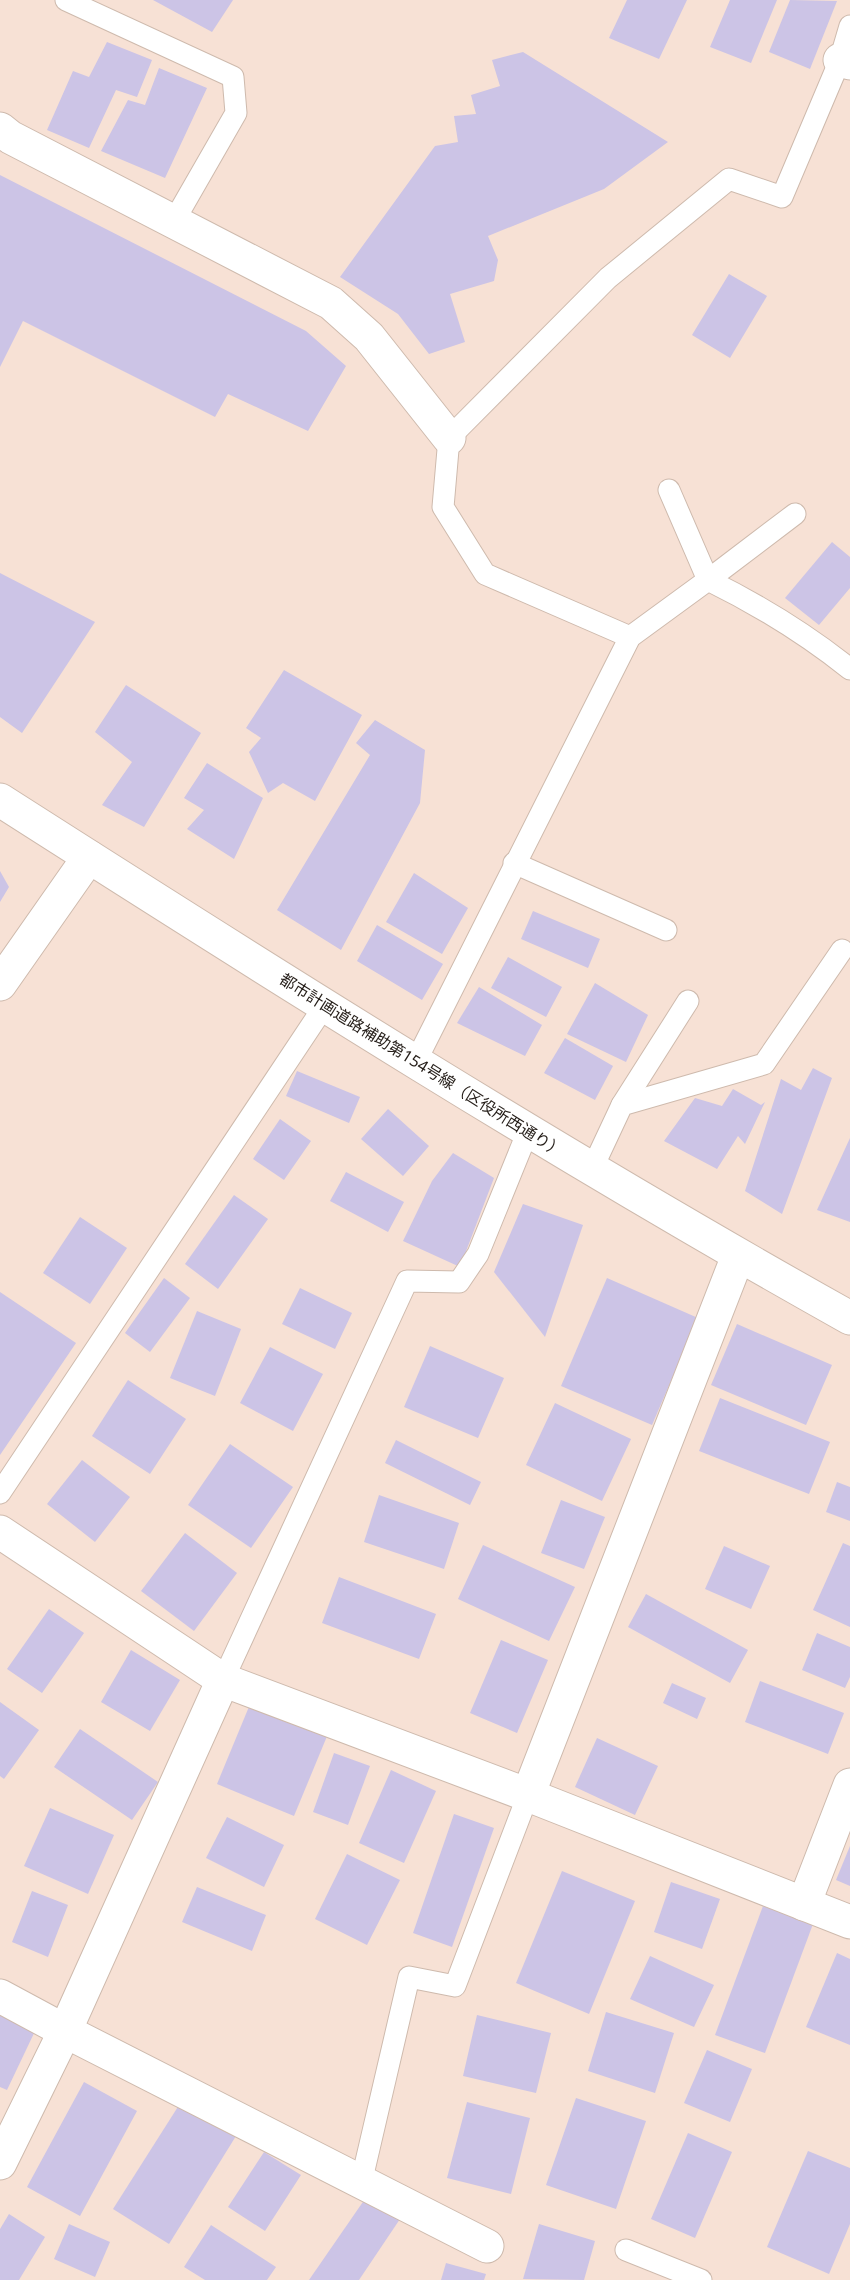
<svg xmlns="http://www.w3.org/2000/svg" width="850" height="2280" font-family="'Noto Sans','Noto Sans JP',sans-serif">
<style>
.building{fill:#ccc4e6}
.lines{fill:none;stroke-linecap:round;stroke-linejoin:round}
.service-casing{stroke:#cebaad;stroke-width:23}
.minor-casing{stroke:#cebaad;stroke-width:35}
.tertiary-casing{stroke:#cebaad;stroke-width:35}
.service{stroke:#fff;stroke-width:21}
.minor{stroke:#fff;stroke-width:33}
.tertiary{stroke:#fff;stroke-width:33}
.labels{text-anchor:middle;stroke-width:4.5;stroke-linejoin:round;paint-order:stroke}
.street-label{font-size:16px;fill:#241d18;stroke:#fff}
</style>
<rect width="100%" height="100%" fill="#f7e1d5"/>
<g class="building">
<path d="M153,0H233L212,32Z"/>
<path d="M627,0H687L659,59L609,38Z"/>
<path d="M730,0H777L751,63L710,47Z"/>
<path d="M790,0L837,1L810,69L769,52Z"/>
<path d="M107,42L152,60L137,97L116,90L89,148L47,130L73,71L89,77Z"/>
<path d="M523,52L668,142L604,189L488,236L498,260L494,281L450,294L465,342L429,354L398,314L340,277L435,146L458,142L454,116L476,114L471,95L500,86L492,60Z"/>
<path d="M159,68L207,88L165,178L101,151L128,100L145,105Z"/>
<path d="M0,175L306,331L346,366L308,431L228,394L215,417L23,321L0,367Z"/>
<path d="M729,274L767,296L730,358L692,335Z"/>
<path d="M832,542L850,557V588L819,625L785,598Z"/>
<path d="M0,573L95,622L22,733L0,717Z"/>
<path d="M284,670L362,715L315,801L283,783L268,793L249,752L261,738L246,728Z"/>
<path d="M126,685L201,733L144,827L102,805L132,762L95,732Z"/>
<path d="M375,720L425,750L420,803L341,950L277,910L370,755L356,743Z"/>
<path d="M207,763L263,798L234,859L187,829L204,810L184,798Z"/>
<path d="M0,871L9,887L0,902Z"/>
<path d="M414,873L468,908L442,954L386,922Z"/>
<path d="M533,911L600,939L588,968L521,939Z"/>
<path d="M377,925L443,964L422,1000L357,961Z"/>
<path d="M508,957L562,987L546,1017L491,988Z"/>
<path d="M595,983L648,1015L626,1062L567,1034Z"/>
<path d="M479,987L542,1025L525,1056L457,1023Z"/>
<path d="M565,1038L613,1066L595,1100L544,1073Z"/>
<path d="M813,1068L832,1078L782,1214L745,1191L781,1079L801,1090Z"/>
<path d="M297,1071L360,1097L349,1123L286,1096Z"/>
<path d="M733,1089L761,1105L765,1102L745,1144L738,1136L717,1169L664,1141L695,1098L722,1106Z"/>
<path d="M388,1109L429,1146L403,1176L361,1139Z"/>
<path d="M280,1119L311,1141L284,1180L253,1159Z"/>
<path d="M850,1138V1222L817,1210Z"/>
<path d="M453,1153L494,1178L460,1267L403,1241L432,1181Z"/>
<path d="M346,1172L404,1202L388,1232L330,1201Z"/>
<path d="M234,1195L268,1219L218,1289L185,1264Z"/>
<path d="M523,1204L583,1225L545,1337L494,1272Z"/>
<path d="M80,1217L127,1248L90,1304L43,1273Z"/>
<path d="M164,1278L190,1298L150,1352L125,1333Z"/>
<path d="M607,1278L698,1318L652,1425L561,1386Z"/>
<path d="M300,1288L352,1313L335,1349L282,1324Z"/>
<path d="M0,1292L76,1343L0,1455Z"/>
<path d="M197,1311L241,1329L215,1396L170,1378Z"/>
<path d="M737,1324L832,1365L806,1425L711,1385Z"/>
<path d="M430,1346L504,1378L478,1438L404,1407Z"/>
<path d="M270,1347L323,1374L293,1431L240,1403Z"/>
<path d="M128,1380L186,1419L150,1474L92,1436Z"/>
<path d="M720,1398L830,1442L809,1494L699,1451Z"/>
<path d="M555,1403L631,1439L602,1501L526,1465Z"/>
<path d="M396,1440L481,1482L470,1505L385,1463Z"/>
<path d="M230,1444L293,1487L251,1548L188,1505Z"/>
<path d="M82,1460L130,1497L95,1542L47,1504Z"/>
<path d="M837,1482L850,1487V1521L826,1512Z"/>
<path d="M379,1495L459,1523L444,1569L364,1542Z"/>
<path d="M561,1500L605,1517L584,1569L541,1553Z"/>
<path d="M185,1533L237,1573L194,1631L141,1591Z"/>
<path d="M843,1543L850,1546V1627L813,1610Z"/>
<path d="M483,1545L575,1587L549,1641L458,1599Z"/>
<path d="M724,1546L770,1566L751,1609L705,1589Z"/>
<path d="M339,1577L436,1614L419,1659L322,1623Z"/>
<path d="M646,1594L748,1650L730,1683L628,1627Z"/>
<path d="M49,1609L84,1633L42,1693L7,1669Z"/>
<path d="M817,1633L850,1647V1677L845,1688L802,1670Z"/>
<path d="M501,1640L548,1660L517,1733L470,1713Z"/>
<path d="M131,1650L180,1680L150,1731L101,1702Z"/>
<path d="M760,1681L844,1713L828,1754L745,1722Z"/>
<path d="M672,1683L706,1698L697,1719L663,1703Z"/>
<path d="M253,1697L330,1729L294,1816L217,1784Z"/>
<path d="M0,1702L39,1730L4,1779L0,1776Z"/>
<path d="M80,1729L158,1782L132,1820L54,1767Z"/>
<path d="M597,1738L658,1766L635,1815L575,1787Z"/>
<path d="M334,1753L370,1766L348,1825L313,1812Z"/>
<path d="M391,1770L436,1791L404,1863L359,1843Z"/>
<path d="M50,1808L114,1835L88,1894L24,1866Z"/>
<path d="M454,1814L494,1828L452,1947L413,1933Z"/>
<path d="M227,1817L284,1845L264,1887L206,1858Z"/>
<path d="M850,1846V1886L836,1880Z"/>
<path d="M347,1854L400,1880L367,1945L315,1919Z"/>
<path d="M562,1871L635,1901L589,2014L516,1983Z"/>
<path d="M671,1882L720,1899L702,1949L654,1932Z"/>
<path d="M197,1887L266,1915L252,1951L182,1922Z"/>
<path d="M32,1891L68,1905L48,1957L12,1942Z"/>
<path d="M763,1906L813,1924L765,2053L715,2035Z"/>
<path d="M837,1953L850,1959V2045L806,2027Z"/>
<path d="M650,1956L714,1985L694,2027L630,1999Z"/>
<path d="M0,2012L36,2029L7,2090L0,2087Z"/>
<path d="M606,2012L674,2033L655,2093L588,2071Z"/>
<path d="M477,2015L551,2033L536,2093L463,2076Z"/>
<path d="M707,2050L752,2069L730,2122L684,2103Z"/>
<path d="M84,2082L137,2111L80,2216L27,2187Z"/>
<path d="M576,2098L646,2121L616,2209L546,2185Z"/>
<path d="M181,2102L236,2136L169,2244L113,2209Z"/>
<path d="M467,2102L530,2118L511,2194L447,2178Z"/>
<path d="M688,2133L732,2152L695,2238L651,2219Z"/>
<path d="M808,2151L850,2168V2224L829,2274L767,2247Z"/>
<path d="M264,2152L301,2175L265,2231L228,2207Z"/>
<path d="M367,2196L400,2219L359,2280H309Z"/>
<path d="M9,2214L45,2237L19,2280H0V2229Z"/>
<path d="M69,2224L110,2242L95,2277L54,2259Z"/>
<path d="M539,2224L595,2241L584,2280L523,2279Z"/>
<path d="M211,2225L276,2267L267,2280H205L184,2267Z"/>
<path d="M446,2263L486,2274L484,2280H441Z"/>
</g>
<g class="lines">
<g class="service-casing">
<g id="service">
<path d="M66,0L233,77L236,113L174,221"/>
<path d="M669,490L708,580L795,514"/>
<path d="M630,637L485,574L443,507L449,438L608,278L729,179L782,197L840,60L850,26"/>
<path d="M514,863L666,930"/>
<path d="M415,1063L630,637L708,580C759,605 806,634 850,669"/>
<path d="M622,1105L688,1001"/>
<path d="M592,1169L622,1105L764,1064L842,950"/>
<path d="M0,1493L325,1005"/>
<path d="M223,1680L407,1281L459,1282L478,1254L528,1131"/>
<path d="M361,2183L409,1977L455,1986L528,1795"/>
<path d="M626,2250L701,2280"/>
</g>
</g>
<g class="minor-casing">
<g id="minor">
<path d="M840,60L850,63"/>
<path d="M0,129L10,137L331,303L369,337L449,438"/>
<path d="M0,984L89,857"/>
<path d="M0,1532L223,1680L528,1795L850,1922"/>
<path d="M528,1795L738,1256"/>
<path d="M804,1904L850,1785"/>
<path d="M0,1996L65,2031L487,2246"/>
<path d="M0,2163L65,2031L223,1680"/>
</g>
</g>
<g class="tertiary-casing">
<path id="tertiary" d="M0,800C280,979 560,1156 850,1318"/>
</g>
<use href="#service" class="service"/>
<use href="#minor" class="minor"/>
<use href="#tertiary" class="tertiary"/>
</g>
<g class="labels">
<g class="street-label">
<text transform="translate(422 1065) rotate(32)" y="6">都市計画道路補助第154号線（区役所西通り）</text>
</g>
</g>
</svg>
